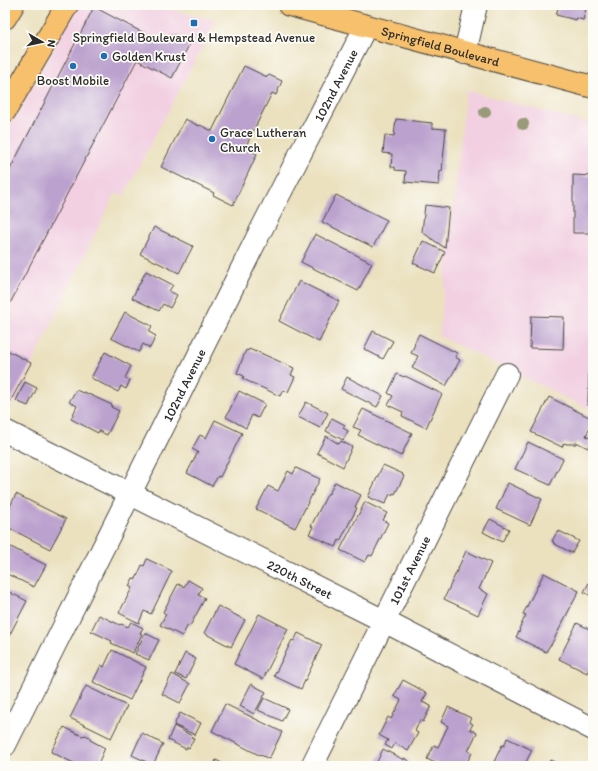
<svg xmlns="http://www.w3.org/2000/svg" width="598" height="771" font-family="Itim,sans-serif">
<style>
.built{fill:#f2d0e2}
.building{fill:#bba1ce}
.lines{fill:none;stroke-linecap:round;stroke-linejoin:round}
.street-casing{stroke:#484641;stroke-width:24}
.primary-casing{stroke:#484641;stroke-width:24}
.street{stroke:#fff;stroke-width:22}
.primary{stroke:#f7c06c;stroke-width:22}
.tree{fill:#989a7a}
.poi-dot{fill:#1f6fb2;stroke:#fdfcf7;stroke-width:1.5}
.labels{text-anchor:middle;stroke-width:3.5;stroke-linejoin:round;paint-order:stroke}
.poi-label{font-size:13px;fill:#2b2b2b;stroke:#fdfcf7}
.street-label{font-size:13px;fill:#2b2b2b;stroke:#fdfcf7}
</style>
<rect width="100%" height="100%" fill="#fdfcf7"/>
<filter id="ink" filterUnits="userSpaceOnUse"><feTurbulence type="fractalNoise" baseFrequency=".025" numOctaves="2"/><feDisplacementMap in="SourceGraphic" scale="8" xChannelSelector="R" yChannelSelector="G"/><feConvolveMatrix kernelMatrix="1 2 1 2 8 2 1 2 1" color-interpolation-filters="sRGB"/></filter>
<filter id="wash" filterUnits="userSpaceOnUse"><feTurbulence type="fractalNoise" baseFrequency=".012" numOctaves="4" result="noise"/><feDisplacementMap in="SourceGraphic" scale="16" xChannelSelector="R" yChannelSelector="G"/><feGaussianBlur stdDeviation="0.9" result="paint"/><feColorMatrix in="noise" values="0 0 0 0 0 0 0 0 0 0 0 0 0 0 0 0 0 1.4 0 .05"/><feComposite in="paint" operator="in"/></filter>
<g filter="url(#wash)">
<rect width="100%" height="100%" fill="#ebe1bf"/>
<g class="built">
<path d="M76,5H152L216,21L123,196L115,193L5,419V135Z"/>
<path d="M466,90L593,125V411L439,336Z"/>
</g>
<g id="blocks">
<g class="building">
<path d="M559,5H587L583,20L576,18V20L556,15Z"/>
<path d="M94,7L155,39L175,35L190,43L172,78L137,60L5,313V179Z"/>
<path d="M244,66L267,77L269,75L282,81L276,95L272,93L245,148L257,154L233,205L213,195L214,193L161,167L185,119L199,126L200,125L212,131Z"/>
<path d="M396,119L432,123V128L446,129L442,171H440L439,185L405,182L406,171L395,170V167H391L392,154L383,153L385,135L394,136Z"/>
<path d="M573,175L593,176V233H573Z"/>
<path d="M336,195L387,220L373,247L322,222Z"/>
<path d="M425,205L449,208L445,248L422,232Z"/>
<path d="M154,227L193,246L179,273L140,254Z"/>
<path d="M315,234L372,263L358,291L301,262Z"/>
<path d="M423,241L445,252L435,273L413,263Z"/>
<path d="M146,271L173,285L169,291L177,295L170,308L163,304L159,311L132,298Z"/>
<path d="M299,281L339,301L319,342L279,321Z"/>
<path d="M125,312L152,326L149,332L156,336L150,348L143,344L139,352L111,338Z"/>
<path d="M531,316L564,317L563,349L530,348Z"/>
<path d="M373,331L393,341L383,359L364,349Z"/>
<path d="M419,334L457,353L455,357L460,360L446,386L412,368L418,356L411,353L415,344H414Z"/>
<path d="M5,349L31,363L10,402L5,399Z"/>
<path d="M249,349L256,352V351L294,368L291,375L295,377L288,392L283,390L280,396L243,379L244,376L237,373L246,350L248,351Z"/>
<path d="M105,352L131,366L125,378L130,380L126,389L121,386L118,392L91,378Z"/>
<path d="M589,367H593V405H588Z"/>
<path d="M397,374L404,377L405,376L442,394L426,428L402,416L403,412L388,405L393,396L388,393Z"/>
<path d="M347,377L383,396L377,407L341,389Z"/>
<path d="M25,382L37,388L28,406L16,401Z"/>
<path d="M76,390L83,393L84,392L112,405L111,407L119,411L107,435L99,431L98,433L71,419L77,406L69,402Z"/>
<path d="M239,391L265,404L258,418L252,415L246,428L226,417Z"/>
<path d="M549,397L593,419L586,436L593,439L588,448L576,442V444H567L564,443L562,447L531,432Z"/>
<path d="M306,402L328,413L320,428L298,417Z"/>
<path d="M363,409L412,433L401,456L358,435L361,430L353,427Z"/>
<path d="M332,418L345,425L343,428L348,431L343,440L326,431Z"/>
<path d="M215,420L242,433L220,477L218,476L212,486L187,473L198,452L192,449L200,435L206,438Z"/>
<path d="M326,436L339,444L341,441L352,447L343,467L317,453Z"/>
<path d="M528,442L563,459L550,485L515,469Z"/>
<path d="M383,465L403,474L402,475L404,476L395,494L393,493L392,495L390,494L385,504L368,497Z"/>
<path d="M296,468L320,479L295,528L256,509L268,486L278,491L288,471L293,474Z"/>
<path d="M335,482L361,495L355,507L357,508L340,541L339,540L336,547L309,534L313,527L311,526L328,493L329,494Z"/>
<path d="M508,483L542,499L530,525L496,509Z"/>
<path d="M16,494L66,519L50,549L5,526V517Z"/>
<path d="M365,502L387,513L383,520L388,523L372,556L369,555L365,562L340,550Z"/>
<path d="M490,519L509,529L502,542L483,532Z"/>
<path d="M559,531L579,541L572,553L553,543L554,542L552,541L557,532L559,533Z"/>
<path d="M5,544L46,565L34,587L5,573Z"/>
<path d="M466,551L491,563L479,589L488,594L478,615L444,599Z"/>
<path d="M147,559L172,571L151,614L144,611L139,623L119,613L132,588L129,586L133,578L136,579L142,565L144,566Z"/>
<path d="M544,573L579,591L551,645H550L546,652L516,637L520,630L519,629L526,615L523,614Z"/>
<path d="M593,575V597L584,592Z"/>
<path d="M188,580L202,588L198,595L205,598L190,626L188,625L182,636L160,625L166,614L163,612L178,584L184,587Z"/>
<path d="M5,590L27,601L8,638L5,636Z"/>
<path d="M218,606L245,620L231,647L204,633Z"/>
<path d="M259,614L288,629L263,679L234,664Z"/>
<path d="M99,615L120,625L121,624L128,627L131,622L143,628L140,633L142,634L133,653L111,643L112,641L91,631Z"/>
<path d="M577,623L593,631V661L587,673L559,659Z"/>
<path d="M145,633L159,640L149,660L135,654Z"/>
<path d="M298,633L322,645L301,689L274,676L292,640L294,641Z"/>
<path d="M112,650L146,667L130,700L93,682L101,665L104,667Z"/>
<path d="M185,653L196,659L186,679L175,674Z"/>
<path d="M172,674L190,684L180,703L162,694Z"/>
<path d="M403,680L427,693L422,702L431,706L423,722L420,720L415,731L418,733L408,751L395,743L392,749L385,745L388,740L379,735L388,717L391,719L401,700L394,696Z"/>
<path d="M251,684L266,692L254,714L240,706Z"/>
<path d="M86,686L127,706L111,738L70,718Z"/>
<path d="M264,698L288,709L282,721L258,710Z"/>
<path d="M225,704L282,732L269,759L261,755V756L212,731Z"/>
<path d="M448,707L471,718L469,722L473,724L470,729L477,733L468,751L472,753L465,766H441L427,759L434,745L438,747L448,726L441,722Z"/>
<path d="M180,713L201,723L195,735L174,725Z"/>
<path d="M174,726L192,736L191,737L194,738L189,748L187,747L186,749L168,740Z"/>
<path d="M64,727L82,736L85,735L90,737V740L105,748L97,766H80L51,752Z"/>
<path d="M142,733L163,744L153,765L132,755Z"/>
<path d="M507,738L532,750L526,762L533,766H492L502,745L504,746Z"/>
<path d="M383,749L404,760V758L409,761L406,766H375Z"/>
<path d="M216,760L227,766H213Z"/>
<path d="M550,760L562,766H547Z"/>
</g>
</g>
</g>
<g filter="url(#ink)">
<use href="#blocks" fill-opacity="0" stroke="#484641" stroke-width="1"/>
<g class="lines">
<g class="street-casing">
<g id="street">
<path d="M465,53L476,5"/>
<path id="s1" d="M5,431L384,621L593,729"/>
<path id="s2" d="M5,745L260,232L366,26"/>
<path id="s3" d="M312,766L507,374"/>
</g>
</g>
<g class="primary-casing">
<g id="primary">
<path id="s4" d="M289,5L593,87"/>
<path d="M5,18L13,5"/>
<path d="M5,111L67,5"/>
</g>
</g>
<use href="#street" class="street"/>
<use href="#primary" class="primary"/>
</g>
<g class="tree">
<circle cx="485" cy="112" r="6"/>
<circle cx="523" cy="124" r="6"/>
</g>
</g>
<g class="poi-dot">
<rect x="190" y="19" width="8" height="8" rx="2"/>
<circle cx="104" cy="56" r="4"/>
<circle cx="73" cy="66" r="4"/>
<circle cx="212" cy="139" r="4"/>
</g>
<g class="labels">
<g class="poi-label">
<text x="194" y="42">Springfield Boulevard &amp; Hempstead Avenue</text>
<text x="112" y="61" text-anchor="start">Golden Krust</text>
<text x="73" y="85">Boost Mobile</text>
<text x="220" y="137" text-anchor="start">Grace Lutheran<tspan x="220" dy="15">Church</tspan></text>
</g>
<g class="street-label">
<text dy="5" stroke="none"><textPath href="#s4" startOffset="157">Springfield Boulevard</textPath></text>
<text dy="5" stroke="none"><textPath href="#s2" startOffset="738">102nd Avenue</textPath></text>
<text dy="5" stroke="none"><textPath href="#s2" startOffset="402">102nd Avenue</textPath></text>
<text dy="5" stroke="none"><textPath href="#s3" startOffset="219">101st Avenue</textPath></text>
<text dy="5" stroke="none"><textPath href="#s1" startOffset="330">220th Street</textPath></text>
</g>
</g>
<rect width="598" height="771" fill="none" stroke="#fdfcf7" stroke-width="20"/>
<g transform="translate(42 42) rotate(99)" stroke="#fdfcf7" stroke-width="3" paint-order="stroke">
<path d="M0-3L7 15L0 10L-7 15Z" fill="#2b2b2b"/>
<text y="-6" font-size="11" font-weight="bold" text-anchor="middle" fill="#2b2b2b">N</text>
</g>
</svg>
